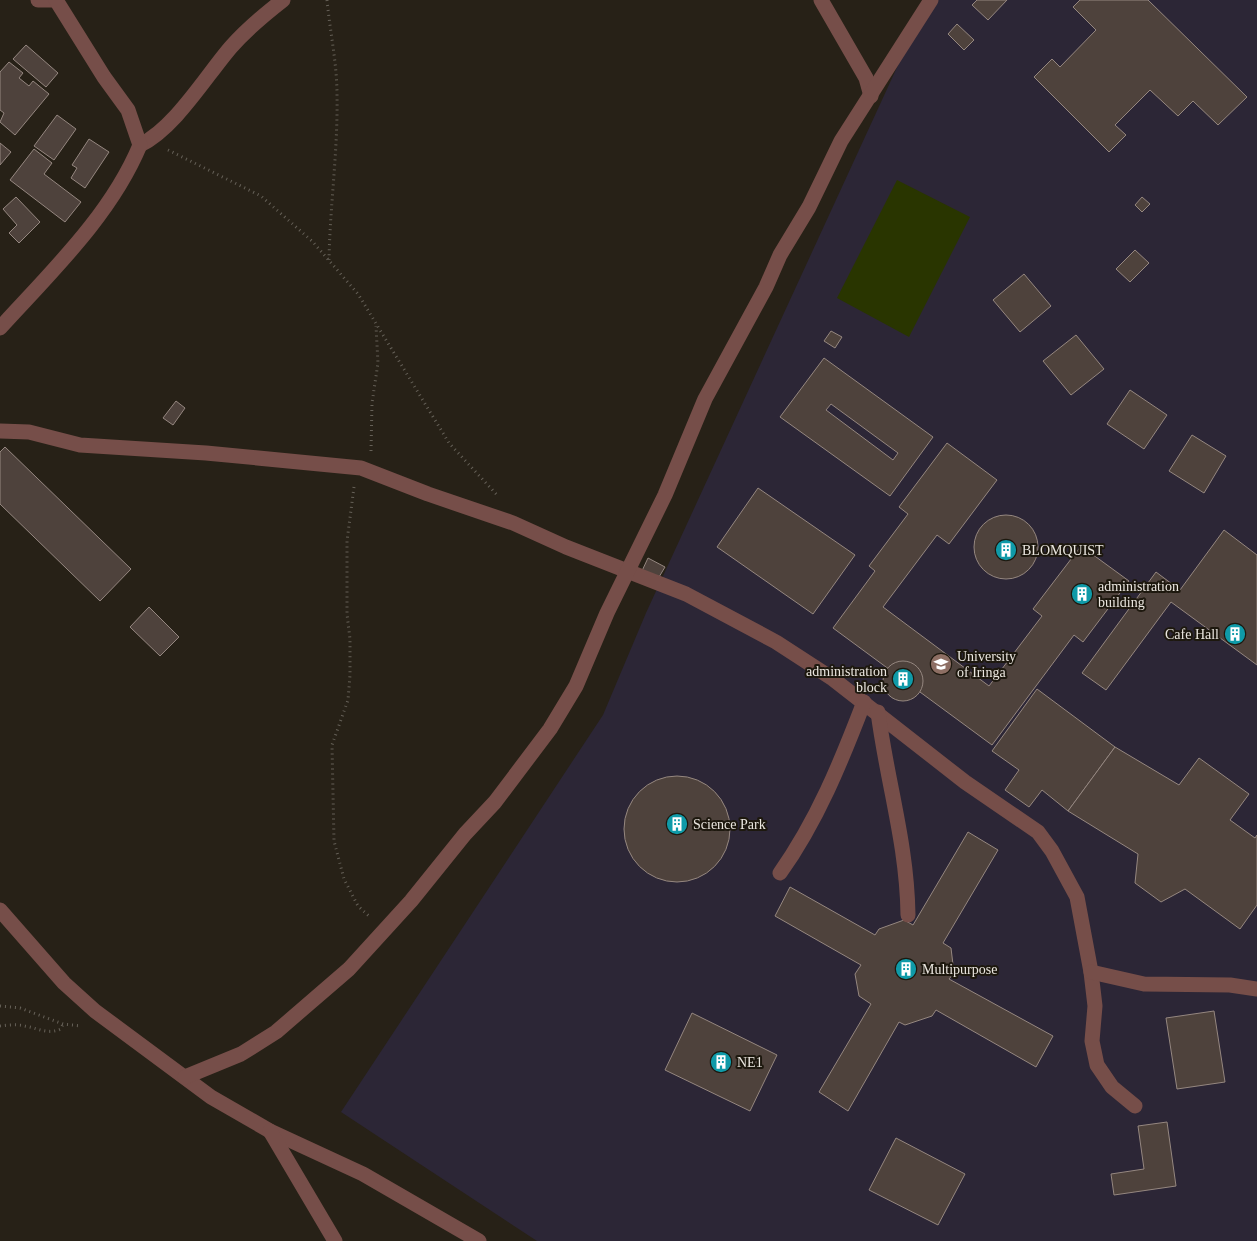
<svg xmlns="http://www.w3.org/2000/svg" width="1257" height="1241" font-family="'Times New Roman',serif">
<style>
.education{fill:#2c2636}
.green{fill:#293500}
.building{fill:#4e423c;stroke:#958780;fill-rule:evenodd}
.lines{fill:none;stroke-linecap:round;stroke-linejoin:round}
.path{stroke:#666158;stroke-width:3;stroke-dasharray:1 4;stroke-linecap:butt}
.minor{stroke:#764e49;stroke-width:15}
.labels{text-anchor:middle;stroke-width:4;stroke-linejoin:round;paint-order:stroke}
.poi-label{font-size:14px;fill:#ebe7e0;stroke:#1d180e;text-anchor:start}
</style>
<rect width="100%" height="100%" fill="#272117"/>
<path class="education" d="M928,0H1257V1241H537L341,1112L603,715L646,613Z"/>
<path class="green" d="M897,180L970,217L909,337L837,298Z"/>
<g class="building">
<path d="M977,0H1007L988,20L972,5Z"/>
<path d="M1080,0H1148L1247,97L1218,125L1193,101L1178,116L1150,90L1115,125L1126,135L1109,152L1034,77L1052,59L1060,67L1096,30L1073,7Z"/>
<path d="M957,24L974,40L964,50L948,34Z"/>
<path d="M26,45L58,73L46,87L13,59Z"/>
<path d="M9,62L23,73L19,78L29,86L33,81L49,94L15,135L0,122L4,113L0,110V72Z"/>
<path d="M57,115L76,129L54,160L34,146Z"/>
<path d="M89,139L109,152L85,188L71,178L77,168L72,165Z"/>
<path d="M0,143L11,152L0,165Z"/>
<path d="M34,149L52,163L44,174L81,202L65,222L10,180Z"/>
<path d="M16,197L40,222L19,243L9,233L17,225L3,209Z"/>
<path d="M1142,197L1150,204L1142,212L1135,205Z"/>
<path d="M1135,250L1149,263L1130,282L1116,269Z"/>
<path d="M1024,274L1051,306L1020,332L993,300Z"/>
<path d="M831,331L842,337L835,348L824,341Z"/>
<path d="M1076,335L1104,369L1071,395L1043,361Z"/>
<path d="M824,358L933,437L890,496L780,417ZM831,404L898,453L893,460L826,410Z"/>
<path d="M1130,390L1167,415L1144,449L1107,424Z"/>
<path d="M176,401L185,408L173,425L163,418Z"/>
<path d="M1192,435L1226,456L1204,493L1169,471Z"/>
<path d="M947,443L997,480L949,544L937,535L883,607L989,686L1042,616L1033,609L1081,546L1129,581L1083,642L1074,635L992,745L833,628L875,571L869,566L908,514L899,507Z"/>
<path d="M5,447L131,569L100,601L0,504V452Z"/>
<path d="M758,488L855,555L813,614L717,547Z"/>
<circle cx="1006" cy="547" r="32"/>
<path d="M1224,530L1257,555V665L1171,602L1106,690L1082,673L1156,572L1180,590Z"/>
<path d="M648,558L665,567L656,582L641,573Z"/>
<path d="M149,607L179,637L160,656L130,627Z"/>
<circle cx="903" cy="681" r="20"/>
<path d="M1037,689L1115,747L1068,811L1042,790L1029,807L1005,790L1019,770L992,751Z"/>
<path d="M1115,747L1179,785L1199,758L1249,794L1230,820L1255,838L1257,835V905L1240,929L1185,889L1161,902L1135,883L1138,854L1068,811Z"/>
<circle cx="677" cy="829" r="53"/>
<path d="M968,832L998,850L943,943L951,948L954,973L949,979L1053,1036L1036,1067L936,1010L932,1016L905,1025L899,1022L848,1111L819,1092L871,1004L859,996L855,974L861,965L775,916L790,887L875,935L879,929L904,920L913,925Z"/>
<path d="M1214,1011L1225,1082L1177,1089L1166,1018Z"/>
<path d="M692,1013L777,1055L750,1111L665,1070Z"/>
<path d="M1167,1122L1176,1186L1114,1195L1111,1174L1144,1169L1138,1126Z"/>
<path d="M896,1138L965,1174L938,1225L869,1190Z"/>
</g>
<g class="lines">
<g class="path">
<path d="M327,0C330,32 337,63 337,95C338,151 330,205 329,260"/>
<path d="M168,150L261,196L313,242L358,294L449,443L498,496"/>
<path d="M371,451L372,403L378,363L376,326"/>
<path d="M354,487L347,541V614L350,639V675L348,700L332,745L334,841L344,879L358,906L370,917"/>
<path d="M0,1006L20,1008L63,1024L81,1026"/>
<path d="M0,1026C8,1025 17,1024 25,1026C37,1028 48,1035 61,1029L63,1024"/>
</g>
<g class="minor">
<path d="M38,0H52"/>
<path d="M821,0L866,78L871,96"/>
<path d="M140,145C175,128 206,76 231,47C246,30 265,14 283,0"/>
<path d="M0,328C51,272 111,215 140,145L128,110L104,77L56,0"/>
<path d="M0,431L29,432L80,445L206,453L361,468L428,494L513,523L566,547L686,594L776,642L833,679L965,782L1038,832L1052,851L1077,897L1091,972L1095,1006L1092,1041L1097,1065L1112,1087L1135,1106"/>
<path d="M878,712C887,782 907,843 908,915"/>
<path d="M780,873C817,821 841,762 864,702"/>
<path d="M0,910L64,983L95,1011L211,1097L270,1131L363,1174L479,1241"/>
<path d="M1091,972L1144,984L1230,985L1257,989"/>
<path d="M185,1077L241,1054L276,1032L349,969L411,901L465,834L495,802L550,729L576,686L607,613L665,495L705,399L766,287L780,255L809,207L841,141L931,0"/>
<path d="M270,1131L335,1241"/>
</g>
</g>
<defs>
<g id="building-disc" transform="scale(1.125)"><circle r="9.5" fill="#0f9aa8" stroke="#1d180e"/><path d="M-4-6H4V6H1V3H-1V6H-4ZM-2.5-4.3h1.7v1.8h-1.7ZM.8-4.3h1.7v1.8H.8ZM-2.5-1h1.7V.8h-1.7ZM.8-1h1.7V.8H.8Z" fill="#fff"/></g>
<g id="university-disc" transform="scale(1.125)"><circle r="9.5" fill="#8d6e63" stroke="#1d180e"/><path d="M0-5L7-2L0 1L-7-2ZM-4 1L0 2.5L4 1V4Q0 6-4 4Z" fill="#fff"/></g>
</defs>
<g fill-rule="evenodd">
<use href="#building-disc" x="1006" y="550"/>
<use href="#building-disc" x="1082" y="594"/>
<use href="#building-disc" x="1235" y="634"/>
<use href="#university-disc" x="941" y="664"/>
<use href="#building-disc" x="903" y="679"/>
<use href="#building-disc" x="677" y="824"/>
<use href="#building-disc" x="906" y="969"/>
<use href="#building-disc" x="721" y="1062"/>
</g>
<g class="labels">
<g class="poi-label">
<text x="1022" y="555">BLOMQUIST</text>
<text x="1098" y="591">administration<tspan x="1098" dy="16">building</tspan></text>
<text x="1219" y="639" text-anchor="end">Cafe Hall</text>
<text x="957" y="661">University<tspan x="957" dy="16">of Iringa</tspan></text>
<text x="887" y="676" text-anchor="end">administration<tspan x="887" dy="16">block</tspan></text>
<text x="693" y="829">Science Park</text>
<text x="922" y="974">Multipurpose</text>
<text x="737" y="1067">NE1</text>
</g>
</g>
</svg>
